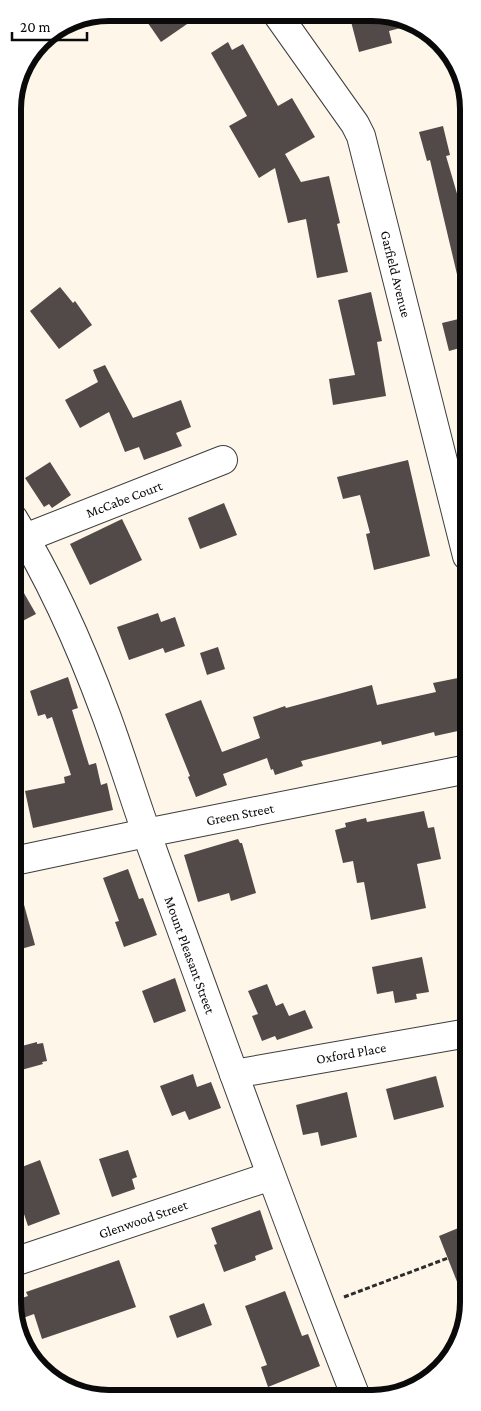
<svg xmlns="http://www.w3.org/2000/svg" width="481" height="1411" font-family="'Crimson Pro',serif">
<style>
.building{fill:#514a48}
.lines{fill:none;stroke-linecap:round;stroke-linejoin:round}
.minor-casing{stroke:#3d3d3d;stroke-width:30}
.path{stroke:#2c2c2c;stroke-width:3;stroke-dasharray:5 2.5;stroke-linecap:butt}
.minor{stroke:#fff;stroke-width:28}
.labels{text-anchor:middle;stroke-width:5;stroke-linejoin:round;paint-order:stroke}
.street-label{font-size:14px;fill:#0a0a0a;stroke:#fff}
.rim{fill:none;stroke:#0a0a0a;stroke-width:6}
</style>
<rect width="100%" height="100%" fill="#fdf6e9"/>
<g class="building">
<path d="M141,13H203L161,42Z"/>
<path d="M349,14H391L412,25L389,31L392,43L359,52Z"/>
<path d="M228,42L232,50L243,44L278,106L292,98L315,137L285,154L301,182L329,176L340,223L337,224L348,272L317,278L306,219L288,223L275,168L259,178L229,126L247,116L211,53Z"/>
<path d="M443,126L450,155L446,156L458,197L467,195V286L460,287L430,160L427,161L419,132Z"/>
<path d="M60,287L73,303L75,301L92,325L59,349L30,311Z"/>
<path d="M371,292L382,341L377,342L386,396L333,405L329,379L355,375L338,300Z"/>
<path d="M467,317V346L449,351L442,323Z"/>
<path d="M105,365L133,418L181,400L191,427L176,433L182,446L144,460L139,447L125,452L109,412L80,428L65,400L98,382L93,370Z"/>
<path d="M408,460L430,556L374,570L366,534L370,533L360,495L343,499L337,477Z"/>
<path d="M50,462L71,495L52,508L49,504L44,507L25,478Z"/>
<path d="M224,503L237,535L200,549L188,518Z"/>
<path d="M122,519L142,560L90,585L70,544Z"/>
<path d="M13,574L36,614L13,626Z"/>
<path d="M158,613L161,622L175,617L185,646L165,653L163,648L129,660L117,627Z"/>
<path d="M218,647L225,669L207,675L200,653Z"/>
<path d="M68,677L78,708L72,710L89,765L96,763L101,785L107,783L113,810L33,828L25,791L65,783L64,777L71,775L52,717L47,719L45,714L38,716L30,691Z"/>
<path d="M458,678L460,687L467,686V729L435,736L434,732L382,745L381,741L301,761L303,766L275,775L273,769L271,770L267,758L223,774L227,785L196,797L188,777L190,776L165,714L201,700L222,752L260,738L253,717L285,706L286,708L372,685L377,705L436,692L433,683Z"/>
<path d="M424,811L428,828L434,827L441,859L417,864L426,908L371,920L364,882L357,883L353,861L343,863L335,830L346,827L345,823L366,818L367,822Z"/>
<path d="M238,839L240,843H242L256,893L231,901L229,893L198,902L184,855Z"/>
<path d="M128,869L139,899L143,898L157,935L124,947L115,922L119,921L103,878Z"/>
<path d="M20,890L35,945L14,951V891Z"/>
<path d="M422,957L429,992L416,994L417,999L395,1003L393,991L377,994L372,967Z"/>
<path d="M175,978L186,1011L154,1023L142,991Z"/>
<path d="M267,984L276,1006L283,1003L289,1016L305,1010L313,1028L277,1040L275,1036L262,1041L252,1016L258,1014L248,991Z"/>
<path d="M37,1042V1044L43,1043L47,1061L42,1062L43,1064L14,1072V1048Z"/>
<path d="M193,1074L197,1087L211,1082L221,1108L189,1120L185,1111L172,1116L160,1086Z"/>
<path d="M436,1076L444,1107L394,1120L386,1089Z"/>
<path d="M347,1092L357,1137L321,1146L318,1132L303,1135L296,1105Z"/>
<path d="M128,1150L137,1177L132,1179L135,1189L112,1197L99,1159Z"/>
<path d="M40,1160L60,1214L28,1226L22,1208L24,1207L14,1182V1170Z"/>
<path d="M260,1210L273,1249L255,1256L256,1260L224,1272L214,1245L217,1244L211,1228Z"/>
<path d="M468,1224V1307H467L439,1236Z"/>
<path d="M119,1260L136,1307L42,1339L34,1314L23,1318L16,1300L28,1296L26,1292Z"/>
<path d="M285,1291L302,1336L308,1334L320,1366L268,1387L261,1367L267,1365L245,1306Z"/>
<path d="M204,1303L212,1325L177,1338L169,1316Z"/>
</g>
<g class="lines">
<g class="minor-casing">
<g id="minor">
<path d="M277,14L355,124L361,136L467,556"/>
<path d="M13,518C52,581 81,647 106,715C123,761 137,808 154,854C220,1036 285,1217 356,1397"/>
<path d="M25,538L223,460"/>
<path d="M14,861L146,833L468,769"/>
<path d="M234,1074L468,1033"/>
<path d="M14,1262L271,1176"/>
</g>
</g>
<path class="path" d="M344,1297L448,1258"/>
<use href="#minor" class="minor"/>
</g>
<g class="labels">
<g class="street-label">
<text transform="translate(396 274) rotate(76)" y="5">Garfield Avenue</text>
<text transform="translate(124 499) rotate(-21)" y="5">McCabe Court</text>
<text transform="translate(240 814) rotate(-11)" y="5">Green Street</text>
<text transform="translate(190 955) rotate(70)" y="5">Mount Pleasant Street</text>
<text transform="translate(351 1053) rotate(-10)" y="5">Oxford Place</text>
<text transform="translate(143 1219) rotate(-19)" y="5">Glenwood Street</text>
</g>
</g>
<path d="M0 0H481V1411H0ZM109 21H372A88 88 0 0 1 460 109V1302A88 88 0 0 1 372 1390H109A88 88 0 0 1 21 1302V109A88 88 0 0 1 109 21Z" fill="#fff" fill-rule="evenodd"/>
<path class="rim" d="M109 21H372A88 88 0 0 1 460 109V1302A88 88 0 0 1 372 1390H109A88 88 0 0 1 21 1302V109A88 88 0 0 1 109 21Z"/>
<path d="M12 32v8h75v-8" fill="none" stroke="#0a0a0a" stroke-width="2.5"/>
<text x="20" y="32" font-size="15" fill="#0a0a0a" stroke="#ffffff" stroke-width="4" paint-order="stroke">20 m</text>
</svg>
